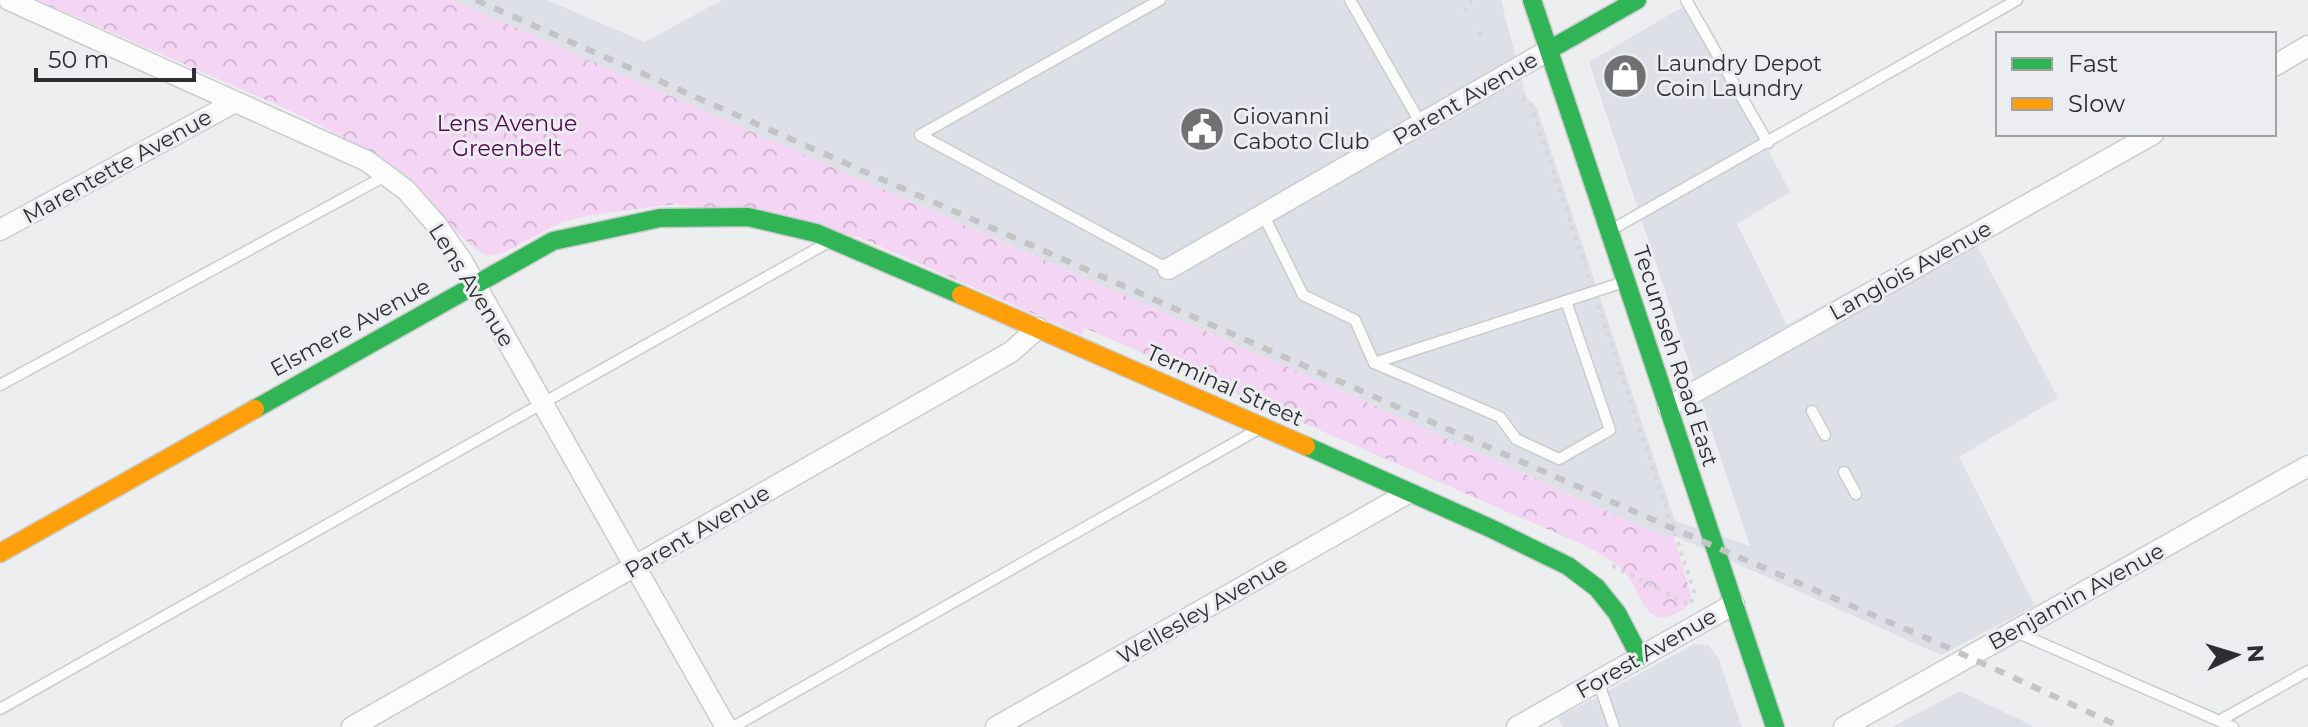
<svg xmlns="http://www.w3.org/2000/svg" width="2308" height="727" font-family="Montserrat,sans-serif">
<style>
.built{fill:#dde1e7}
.park{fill:url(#park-crowns)}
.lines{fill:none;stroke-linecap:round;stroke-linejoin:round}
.lane-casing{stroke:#cbcccd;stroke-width:13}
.street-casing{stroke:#cbcccd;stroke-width:23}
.fast-casing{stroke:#cbcccd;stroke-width:21}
.slow-casing{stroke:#cbcccd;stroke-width:21}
.path{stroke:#d6d7d7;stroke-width:4;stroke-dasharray:4 6;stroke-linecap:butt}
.lane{stroke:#fcfcfd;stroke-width:10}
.street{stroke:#fcfcfd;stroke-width:20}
.fast{stroke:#30b455;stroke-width:18}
.slow{stroke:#ff9f0a;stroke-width:18}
.rail{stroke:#c4c4c6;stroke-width:6;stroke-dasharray:10 10;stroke-linecap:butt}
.labels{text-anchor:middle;stroke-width:6;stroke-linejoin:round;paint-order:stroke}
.poi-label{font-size:22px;fill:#2d2e2f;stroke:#ebedf1;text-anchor:start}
.street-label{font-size:22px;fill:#2d2e2f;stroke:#ebedf1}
.park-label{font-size:22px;fill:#500651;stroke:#ebedf1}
</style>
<defs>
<pattern id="park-crowns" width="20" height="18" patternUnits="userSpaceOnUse" patternTransform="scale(2)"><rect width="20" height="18" fill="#f4d5f4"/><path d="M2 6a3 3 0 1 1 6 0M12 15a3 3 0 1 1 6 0" fill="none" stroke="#d2b7d2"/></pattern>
</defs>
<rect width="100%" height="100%" fill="#eceef0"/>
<g class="built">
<path d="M452,0H547L645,42L722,0H1501L1526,96L1537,109L1675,521L1750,546L1589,62L1691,2L1790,192L1737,224L1787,325L1967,227L2058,398L1959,457L2035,606L1941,655L1673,535L1663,536L1646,529L1324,383Z"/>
<path d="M1694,644L1708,645L1719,659L1742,727H1563L1558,718Z"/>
<path d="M1960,691L2035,727H1892Z"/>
</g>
<path class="park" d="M37,0H452L1324,383L1646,529L1663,536L1673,535L1691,595L1689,605C1643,640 1644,592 1623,570C1614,560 1597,553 1586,546L1085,328L1082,335L859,237L676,204L591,215L562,222L501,254L487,256C449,234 431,192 395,168C343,133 284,108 227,83C164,55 101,28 37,0Z"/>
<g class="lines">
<g class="lane-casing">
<g id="lane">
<path d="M1160,0L920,135L1168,269"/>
<path d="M1350,0L1421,124"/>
<path d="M1686,0L1768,143"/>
<path d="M1263,214L1303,295L1355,320L1374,363L1500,417L1516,439L1559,459L1610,430L1566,301"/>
<path d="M1611,230L2017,0"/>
<path d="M1374,363L1624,282"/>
<path d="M0,385L387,175"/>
<path d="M1812,411L1825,435"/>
<path d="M1844,472L1856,494"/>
<path d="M2016,632L2233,727"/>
<path d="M1598,681L1614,727"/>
<path d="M0,709L827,243"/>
<path d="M2219,721L2308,671"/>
<path d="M733,727L1257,430"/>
</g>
</g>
<g class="street-casing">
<g id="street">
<path d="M9,0L367,161L406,190L436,224L462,261L726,727"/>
<path d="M2274,66L2308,46"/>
<path d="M0,230L235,102"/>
<path d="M1168,269L1549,50"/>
<path d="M1668,407L2153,134"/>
<path d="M352,727L1011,352L1038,328"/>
<path d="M996,727L1408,493"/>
<path d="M1517,727L1734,604"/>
<path d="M1844,727L2308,466"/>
</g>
</g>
<g class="fast-casing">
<g id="fast">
<path d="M1532,0L1775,727"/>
<path d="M1549,50L1637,0"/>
<path d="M255,409L553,241L660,218L748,217L816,233L961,295"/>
<path d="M1306,446L1490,528L1568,566L1597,588L1617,613L1640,657"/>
</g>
</g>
<g class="slow-casing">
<g id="slow">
<path d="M961,295L1306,446"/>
<path d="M0,553L255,409"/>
</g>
</g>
<g class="path">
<path d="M1464,11L1472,0"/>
<path d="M1478,33L1484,35"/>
<path d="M1522,99L1530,102L1589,278"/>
<path d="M1598,305L1694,591L1691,605L1609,564"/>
</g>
<use href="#lane" class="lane"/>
<use href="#street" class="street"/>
<use href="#fast" class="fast"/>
<use href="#slow" class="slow"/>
<path class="rail" d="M476,0L1674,529L1947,647L2121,727"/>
</g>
<defs>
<g id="shop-disc" transform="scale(2.3)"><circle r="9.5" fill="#707173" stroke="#ebedf1"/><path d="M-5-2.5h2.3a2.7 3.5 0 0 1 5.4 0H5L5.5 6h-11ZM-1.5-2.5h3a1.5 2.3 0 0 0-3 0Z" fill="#fff"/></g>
<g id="civic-disc" transform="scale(2.3)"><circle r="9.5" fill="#707173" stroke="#ebedf1"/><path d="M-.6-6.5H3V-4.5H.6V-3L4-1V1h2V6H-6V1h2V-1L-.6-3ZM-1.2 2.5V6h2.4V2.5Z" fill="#fff"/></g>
</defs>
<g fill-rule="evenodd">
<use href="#shop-disc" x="1625" y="76"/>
<use href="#civic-disc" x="1202" y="129"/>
</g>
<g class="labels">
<g class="poi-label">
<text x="1656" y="71">Laundry Depot<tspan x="1656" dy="25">Coin Laundry</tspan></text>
<text x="1233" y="124">Giovanni<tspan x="1233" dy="25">Caboto Club</tspan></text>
</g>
<g class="street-label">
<text transform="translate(1465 98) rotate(-30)" y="8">Parent Avenue</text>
<text transform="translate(117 166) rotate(-29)" y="8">Marentette Avenue</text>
<text transform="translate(1910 270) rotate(-29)" y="8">Langlois Avenue</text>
<text transform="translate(472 285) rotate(58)" y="8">Lens Avenue</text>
<text transform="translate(350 327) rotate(-29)" y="8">Elsmere Avenue</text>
<text transform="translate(1676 356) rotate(72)" y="8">Tecumseh Road East</text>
<text transform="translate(1225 385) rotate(24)" y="8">Terminal Street</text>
<text transform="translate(697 531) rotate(-30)" y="8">Parent Avenue</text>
<text transform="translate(2076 596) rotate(-29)" y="8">Benjamin Avenue</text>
<text transform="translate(1202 610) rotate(-30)" y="8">Wellesley Avenue</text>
<text transform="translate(1646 653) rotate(-30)" y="8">Forest Avenue</text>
</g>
<g class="park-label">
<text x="507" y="131">Lens Avenue<tspan x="507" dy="25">Greenbelt</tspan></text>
</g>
</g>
<rect x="1996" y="32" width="280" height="104" fill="#ebedf1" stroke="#9fa1a3" stroke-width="2"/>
<rect x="2012" y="58" width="40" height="12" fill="#30b455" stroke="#9fa1a3" stroke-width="2"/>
<text x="2068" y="72" font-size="24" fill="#2d2e2f">Fast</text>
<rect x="2012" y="98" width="40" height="12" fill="#ff9f0a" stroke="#9fa1a3" stroke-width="2"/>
<text x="2068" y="112" font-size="24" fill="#2d2e2f">Slow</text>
<g transform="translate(2236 655) rotate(86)" stroke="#ebedf1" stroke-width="6" paint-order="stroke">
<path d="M0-6L14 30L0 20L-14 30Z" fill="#2d2e2f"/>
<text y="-12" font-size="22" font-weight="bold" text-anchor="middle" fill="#2d2e2f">N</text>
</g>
<path d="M36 68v12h158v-12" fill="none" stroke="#2d2e2f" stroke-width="4"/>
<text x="48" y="68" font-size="24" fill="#2d2e2f" stroke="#ebedf1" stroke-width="6" paint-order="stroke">50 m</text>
</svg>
